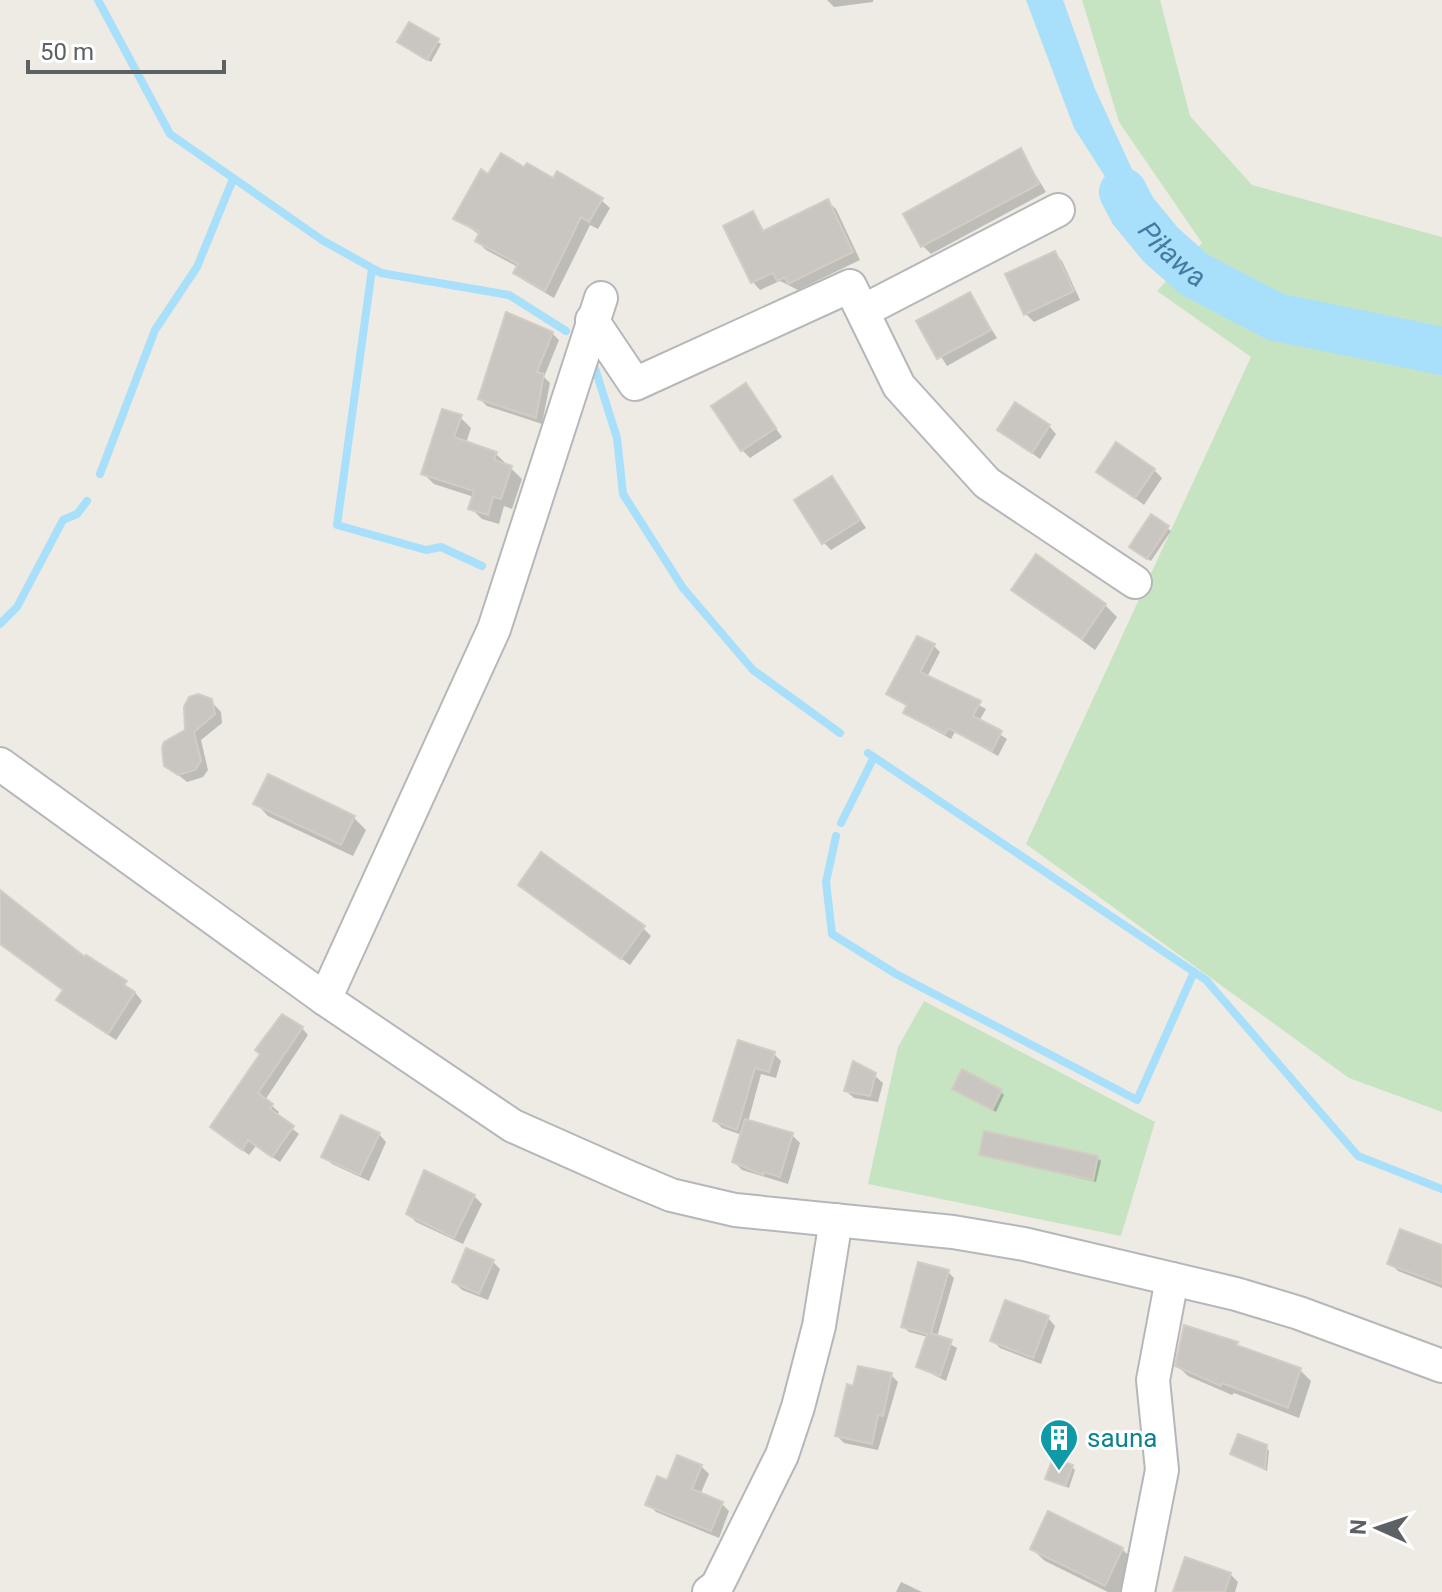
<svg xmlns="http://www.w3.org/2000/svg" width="1442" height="1592" font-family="Roboto,sans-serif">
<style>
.green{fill:#c6e4c2}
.water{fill:#a8dffa}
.shadow{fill:#0003}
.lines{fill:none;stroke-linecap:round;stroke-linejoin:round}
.stream{stroke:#a8dffa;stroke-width:8}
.river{stroke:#a8dffa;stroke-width:48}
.building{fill:#c9c6c1;stroke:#d2ccc3;stroke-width:2}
.minor-casing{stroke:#b5b7bb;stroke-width:36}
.minor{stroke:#fff;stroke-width:32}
.labels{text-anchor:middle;stroke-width:6;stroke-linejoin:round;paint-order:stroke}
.culture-label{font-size:26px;fill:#0d838f;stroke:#fff;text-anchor:start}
.water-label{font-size:28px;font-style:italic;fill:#437ba3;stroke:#fff}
</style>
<rect width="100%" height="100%" fill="#eeebe4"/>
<g class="green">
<path d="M1082,0H1160L1190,116L1252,185L1442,237V1112L1349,1078L1026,844L1251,357L1157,291L1202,243L1119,122Z"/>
<path d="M924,1001L1155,1122L1121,1236L868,1184L898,1047Z"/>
</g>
<path class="water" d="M1026,0H1063L1095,89L1143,193L1172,236L1154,253L1074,128Z"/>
<g class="shadow">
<path d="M827,0H873V2L834,7Z"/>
<path d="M409,24L441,44L431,62L402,45Z"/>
<path d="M1021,151L1046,192L931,254L923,246Z"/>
<path d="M524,170L601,200L610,208L598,229L590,225L554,298L525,281L516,273L518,267L486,250L477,241L480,235L455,218L489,176Z"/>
<path d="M828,202L836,209L860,260L798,290L780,281L760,290L753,282L726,227L753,213L765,232Z"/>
<path d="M1055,253L1062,261L1080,300L1034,322L1026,314Z"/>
<path d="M970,295L997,338L947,366L919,322Z"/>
<path d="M552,333L559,340L544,377L550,383L542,424L487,406L480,399Z"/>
<path d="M746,386L782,437L750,458L742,450Z"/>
<path d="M460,417L471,428L466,443L496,454L522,479L512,509L504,506L499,524L482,519L471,508L474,497L434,484L423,473Z"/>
<path d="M1049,426L1056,434L1040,459L1000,430Z"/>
<path d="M1154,470L1162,478L1144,505L1099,471Z"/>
<path d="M832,479L866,528L831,550L823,542Z"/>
<path d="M1152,517L1171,531L1151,561L1135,550Z"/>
<path d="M1014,590L1105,605L1117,617L1095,650Z"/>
<path d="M934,646L940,652L927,677L986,709L979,721L1007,739L998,756L955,732L951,739L912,718L906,712L908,707L888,694Z"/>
<path d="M207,697L221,712L222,723L201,740L208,770L203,777L187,782L166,765L187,731L190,699Z"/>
<path d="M256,803L354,818L366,830L353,856L268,816Z"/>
<path d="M521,885L643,928L651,936L630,965Z"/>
<path d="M0,898L133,990L142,1001L116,1040L67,1008L59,1000L65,991L0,942Z"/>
<path d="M302,1028L308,1035L265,1100L279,1112L276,1116L299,1134L280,1162L256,1146L249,1155L212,1127L262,1054Z"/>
<path d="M739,1043L774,1054L781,1061L776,1078L761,1074L748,1122L792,1135L800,1143L788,1184L742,1170L734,1162L742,1135L722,1128L715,1121Z"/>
<path d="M874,1075L883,1083L878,1102L854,1098L846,1091Z"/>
<path d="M954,1089L1001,1092L1004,1095L996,1112Z"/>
<path d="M379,1134L386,1142L369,1181L332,1164L324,1156Z"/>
<path d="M981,1155L1097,1158L1101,1161L1096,1182Z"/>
<path d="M474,1196L482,1204L463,1244L416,1222L408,1214Z"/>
<path d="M1442,1247V1288L1398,1271L1390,1263Z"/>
<path d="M492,1261L500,1269L488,1300L462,1290L454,1282Z"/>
<path d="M948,1272L954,1278L937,1337L957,1348L946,1381L918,1367L928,1337L909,1332L903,1326Z"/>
<path d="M1048,1318L1055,1326L1041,1364L1000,1348L992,1340Z"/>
<path d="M1236,1343L1243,1349L1300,1370L1311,1381L1299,1418L1234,1393L1232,1395L1188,1376L1177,1365Z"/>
<path d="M891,1375L898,1382L878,1450L844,1443L837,1436L855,1388Z"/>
<path d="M1266,1447L1269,1451L1267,1471L1233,1454Z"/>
<path d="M701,1466L709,1474L700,1495L722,1504L729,1511L719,1538L656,1512L648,1504L668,1483Z"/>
<path d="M1072,1467L1075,1470L1069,1488L1048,1479Z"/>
<path d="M1032,1549H1122L1134,1561L1120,1592H1108L1045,1561Z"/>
<path d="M1230,1574L1238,1582L1235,1592H1175Z"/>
<path d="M901,1582L922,1592H896Z"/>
</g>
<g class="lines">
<g class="stream">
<path d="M98,0L170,134L322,240L381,273L509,295L566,331"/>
<path d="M372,269L337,525L426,550L441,547L482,566"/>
<path d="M594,365L617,438L623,494L683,588L753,670L840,733"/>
<path d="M100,474L155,330L197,267L233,179"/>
<path d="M0,624L17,607L63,520L77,514L87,501"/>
<path d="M868,753L1206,980L1358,1156L1442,1189"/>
<path d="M841,823L874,757"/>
<path d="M836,836L826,882L832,934L896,974L1137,1100L1194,972"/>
</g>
<path class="river" id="s1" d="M1123,192L1133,211L1161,245L1195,275L1276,317L1442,351"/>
</g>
<g class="building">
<path d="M409,22L439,39L427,60L397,42Z"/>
<path d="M1021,148L1039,184L921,247L903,214Z"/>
<path d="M501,153L524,167L527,163L553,178L557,171L603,198L589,222L581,217L545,291L513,273L518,264L475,241L480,232L453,219L481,169L488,174Z"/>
<path d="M828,199L853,252L788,284L785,277L777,281L773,273L751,283L723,226L753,211L763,231Z"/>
<path d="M1055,251L1074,291L1024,315L1005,274Z"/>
<path d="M970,292L991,330L937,359L916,321Z"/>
<path d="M506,312L553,332L537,372L544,374L536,418L478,399Z"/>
<path d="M746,383L776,428L741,451L711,406Z"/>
<path d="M1015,402L1050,425L1032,453L997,430Z"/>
<path d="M442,409L462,415L454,437L497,452L494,460L512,466L501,499L493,497L488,515L468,509L474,491L421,474Z"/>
<path d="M1116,442L1155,469L1135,498L1096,472Z"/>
<path d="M832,476L860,520L822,544L794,500Z"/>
<path d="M1151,514L1169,526L1147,559L1129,547Z"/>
<path d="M1036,554L1106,604L1082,639L1011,590Z"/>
<path d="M917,636L935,644L920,672L981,701L973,716L1002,731L992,751L948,728L945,734L903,713L907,705L886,694Z"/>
<path d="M198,694L212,699L215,714L194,732L201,761L195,770L178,775L164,766L162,748L164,742L185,730L184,707L189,697Z"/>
<path d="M268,774L355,816L341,845L253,804Z"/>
<path d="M541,852L645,926L621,959L518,885Z"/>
<path d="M0,890L85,957L86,955L127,981L124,985L135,992L108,1034L56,1000L63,990L0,944Z"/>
<path d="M282,1014L303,1027L258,1093L273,1104L270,1109L294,1126L272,1157L248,1140L242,1150L210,1127L260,1054L255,1050Z"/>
<path d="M738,1040L775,1052L769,1072L755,1068L737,1130L713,1121Z"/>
<path d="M853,1061L876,1073L870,1096L844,1091Z"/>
<path d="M962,1069L1002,1090L992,1110L952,1089Z"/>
<path d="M341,1115L380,1133L360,1175L321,1157Z"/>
<path d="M745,1119L793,1133L780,1177L764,1172L763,1175L732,1162Z"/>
<path d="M984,1131L1098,1156L1093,1180L979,1155Z"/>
<path d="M424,1170L475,1195L454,1238L406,1214Z"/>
<path d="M1400,1229L1442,1245V1284L1387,1264Z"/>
<path d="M466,1248L494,1260L479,1294L452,1282Z"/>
<path d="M918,1262L949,1270L931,1333L952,1340L940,1376L916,1367L927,1334L901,1327Z"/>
<path d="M1005,1300L1049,1316L1033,1358L990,1341Z"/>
<path d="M1184,1325L1238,1342L1236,1345L1301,1368L1288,1408L1222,1383L1221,1386L1175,1366Z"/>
<path d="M858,1366L892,1373L883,1416L878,1415L872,1444L835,1436L847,1384L853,1386Z"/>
<path d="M1238,1434L1267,1445L1265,1469L1230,1454Z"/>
<path d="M677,1455L702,1465L692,1489L723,1502L711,1531L645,1505L657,1476L667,1480Z"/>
<path d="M1053,1458L1073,1465L1065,1486L1045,1479Z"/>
<path d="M1048,1511L1123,1548L1105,1586L1030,1549Z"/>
<path d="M1185,1557L1231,1573L1225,1592H1173Z"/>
</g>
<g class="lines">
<g class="minor-casing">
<g id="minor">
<path d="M863,311L1058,210"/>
<path d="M592,320L635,384L850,286L899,386L987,483L1135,582"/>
<path d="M0,764L325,999L513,1126L628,1177L671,1195L735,1210L953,1232L1024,1244L1236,1294L1299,1313L1442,1366"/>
<path d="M325,999L494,629L601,298"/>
<path d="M709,1592L717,1586L782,1455L798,1407L819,1326L836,1220"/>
<path d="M1138,1592L1162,1470L1153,1380L1172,1279"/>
</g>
</g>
<use href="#minor" class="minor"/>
</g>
<defs>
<g id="building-pin" transform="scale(2)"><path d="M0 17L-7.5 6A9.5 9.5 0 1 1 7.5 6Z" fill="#0f9aa8" stroke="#fff"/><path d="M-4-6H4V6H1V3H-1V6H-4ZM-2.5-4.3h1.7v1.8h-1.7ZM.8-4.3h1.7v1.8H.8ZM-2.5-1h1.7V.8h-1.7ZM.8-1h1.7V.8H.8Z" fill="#fff"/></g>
</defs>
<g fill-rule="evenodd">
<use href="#building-pin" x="1059" y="1438"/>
</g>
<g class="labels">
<g class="culture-label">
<text x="1087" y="1447">sauna</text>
</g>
<g class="water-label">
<text dy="10" stroke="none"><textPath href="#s1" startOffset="80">Piława</textPath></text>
</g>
</g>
<g transform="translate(1378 1528) rotate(273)" stroke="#ffffff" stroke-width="6" paint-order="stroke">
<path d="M0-6L14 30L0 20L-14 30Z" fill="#5c6164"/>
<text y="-12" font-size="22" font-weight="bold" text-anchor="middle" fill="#5c6164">N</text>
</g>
<path d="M28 60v12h196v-12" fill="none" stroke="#5c6164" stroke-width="4"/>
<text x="40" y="60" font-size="24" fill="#5c6164" stroke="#ffffff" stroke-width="6" paint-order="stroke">50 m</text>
</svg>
